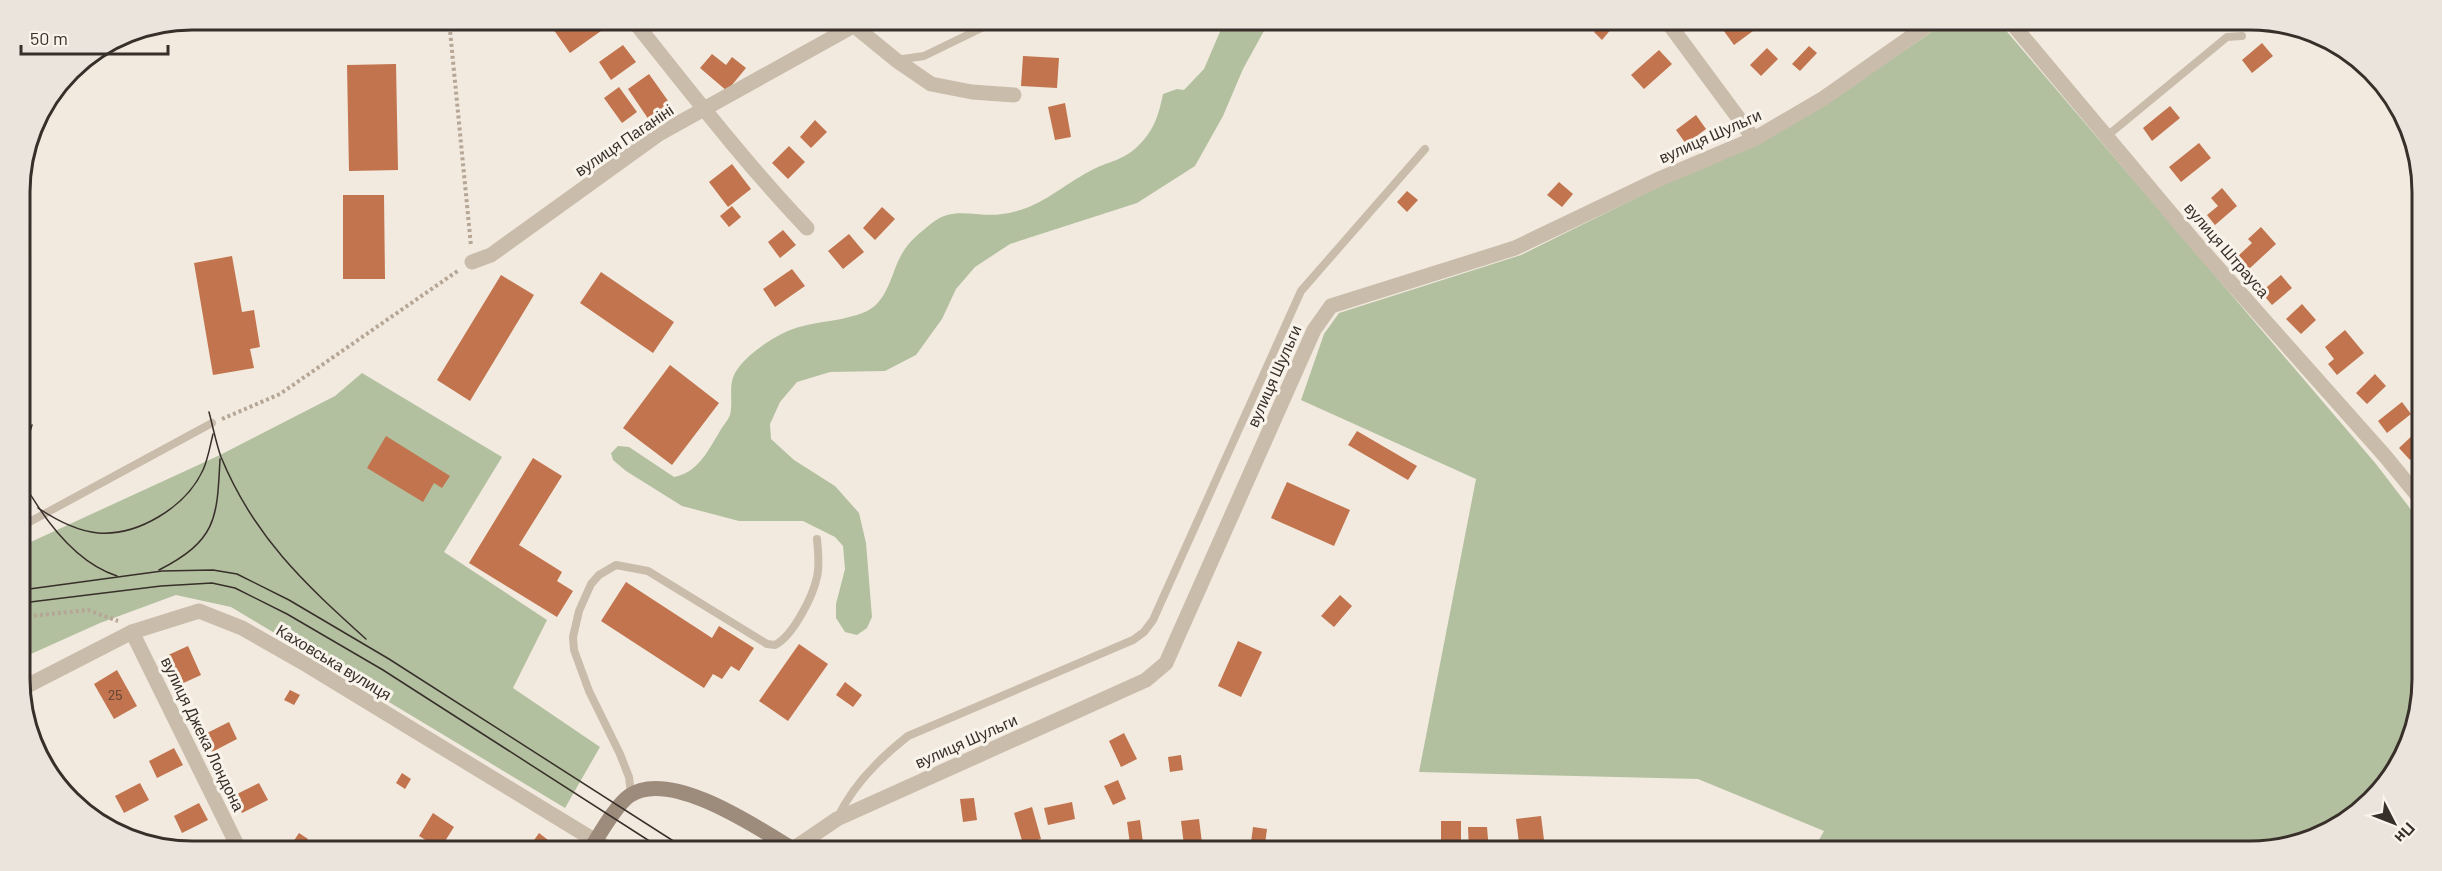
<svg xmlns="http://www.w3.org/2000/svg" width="2442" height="871" font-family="Barlow,sans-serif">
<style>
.green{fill:#b2c09f}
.building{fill:#c1744d}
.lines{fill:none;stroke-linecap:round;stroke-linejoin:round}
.path{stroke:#b5a695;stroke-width:4;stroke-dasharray:3 3;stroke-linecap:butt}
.lane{stroke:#cabcab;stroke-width:8}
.street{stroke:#cabcab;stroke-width:15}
.secondary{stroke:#9d8b7c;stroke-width:15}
.tram{stroke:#382f2a;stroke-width:1.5}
.labels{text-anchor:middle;stroke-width:6;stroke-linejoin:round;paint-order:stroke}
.number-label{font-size:14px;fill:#5a4033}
.street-label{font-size:16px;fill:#382f2a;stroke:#f9f4eb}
.rim{fill:none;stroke:#382f2a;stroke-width:3}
</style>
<rect width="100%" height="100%" fill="#f2eadf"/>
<g class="green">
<path d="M1225,20H1270L1243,69L1223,116L1195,166L1137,203L1010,244L975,267L956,289L942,319L916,355L885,371L830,372L797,382L780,402L770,424L771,439L794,460L835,486L859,513L866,543L872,617L867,628L857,635L845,632L836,618V604L845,569L843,546L835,537L803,521H739L682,506L626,471L613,460L611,453L618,446L629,447L674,477C698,473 709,449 720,431C723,426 728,420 730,415C734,398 726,383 739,367C752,350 781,331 803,326C823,321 846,320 865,312C889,302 891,271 903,252C910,240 921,232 932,223C953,205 978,218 1002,214C1040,209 1058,188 1090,171C1108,161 1123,161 1138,146C1154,131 1159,114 1163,94L1177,89L1184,90L1204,69Z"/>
<path d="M1949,20H1997L2376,464L2422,524V679L2413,734L2355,816L2261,851H1813L1824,831L1698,779L1419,772L1476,479L1301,400L1324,334L1339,313L1521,255L1826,104Z"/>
<path d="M362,373L502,457L444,552L547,620L513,688L600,747L565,808L231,607L176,595L100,623L22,658V546L220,455L335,396Z"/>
</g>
<g class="building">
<path d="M561,20L567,25L575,20H603L608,26L570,53L551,26Z"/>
<path d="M663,20H676L667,25Z"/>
<path d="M935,20H956L937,26Z"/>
<path d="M1731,20H1745L1753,31L1734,45L1721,27Z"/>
<path d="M2042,20H2066L2049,31Z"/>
<path d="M1604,21L1612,28L1602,40L1594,32Z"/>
<path d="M2262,43L2273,56L2252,73L2242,60Z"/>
<path d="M623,45L636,62L611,80L599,62Z"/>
<path d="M1809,46L1817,53L1800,71L1792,64Z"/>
<path d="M1767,48L1778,59L1761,76L1750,65Z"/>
<path d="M1659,50L1672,64L1644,89L1631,75Z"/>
<path d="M712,54L726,65L732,57L746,68L727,91L700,68Z"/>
<path d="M1023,56L1059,58L1057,88L1021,86Z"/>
<path d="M396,64L398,170L349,171L347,65Z"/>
<path d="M649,74L671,105L649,120L628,89Z"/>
<path d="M619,87L637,112L622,123L604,98Z"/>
<path d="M1065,103L1071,137L1055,140L1048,107Z"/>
<path d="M2170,106L2180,118L2152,141L2143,128Z"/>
<path d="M1696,115L1706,129L1686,144L1676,130Z"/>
<path d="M815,120L827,132L811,148L800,137Z"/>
<path d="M2199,143L2211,158L2181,182L2169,167Z"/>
<path d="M789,146L805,162L788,179L772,163Z"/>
<path d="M732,164L751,189L728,207L709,182Z"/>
<path d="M1559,182L1573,194L1562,207L1547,195Z"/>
<path d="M2222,188L2237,206L2215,225L2207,215L2218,206L2211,198Z"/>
<path d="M1407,191L1418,200L1407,212L1397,202Z"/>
<path d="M343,195H384L385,279H343Z"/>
<path d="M732,206L741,217L729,227L720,216Z"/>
<path d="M882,207L895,219L875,240L863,228Z"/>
<path d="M2261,227L2276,244L2249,269L2238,256L2252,243L2248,239Z"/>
<path d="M783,230L796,245L780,258L768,242Z"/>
<path d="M849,234L864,252L843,269L828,251Z"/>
<path d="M232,256L242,312L254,310L260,347L250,349L254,368L213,375L194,263Z"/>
<path d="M792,269L805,286L775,307L763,289Z"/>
<path d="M601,272L674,322L653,353L580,303Z"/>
<path d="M501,275L534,295L470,401L437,380Z"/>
<path d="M2281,275L2292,288L2272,305L2261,292Z"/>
<path d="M2302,304L2316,320L2301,334L2286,319Z"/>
<path d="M2345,330L2364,353L2337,375L2328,364L2334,359L2325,347Z"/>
<path d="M670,365L719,403L672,465L623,428Z"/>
<path d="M2375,374L2386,386L2367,404L2356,393Z"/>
<path d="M2402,402L2411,414L2387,433L2378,421Z"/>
<path d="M1357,431L1417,466L1408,480L1348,445Z"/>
<path d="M2416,432L2422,438V449L2410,460L2399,448Z"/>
<path d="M386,436L450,476L442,488L434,483L423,502L367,468Z"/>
<path d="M533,458L562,476L519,545L562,572L557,581L573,591L557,617L469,563Z"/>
<path d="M1287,482L1350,510L1334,546L1271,518Z"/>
<path d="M626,582L712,638L719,626L754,648L739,671L731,666L722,679L713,674L704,688L601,621Z"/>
<path d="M1340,595L1352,606L1334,627L1321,616Z"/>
<path d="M1238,641L1262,652L1241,697L1218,686Z"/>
<path d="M799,644L828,664L788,721L759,701Z"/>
<path d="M188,646L201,675L179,685L166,656Z"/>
<path d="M117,670L137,706L114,719L94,684Z"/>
<path d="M845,682L862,695L853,707L836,695Z"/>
<path d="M290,690L300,695L294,705L284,700Z"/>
<path d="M229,722L237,739L212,752L203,735Z"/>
<path d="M1124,733L1137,759L1121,767L1109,741Z"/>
<path d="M174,748L183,765L157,778L149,761Z"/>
<path d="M1181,755L1183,770L1170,772L1168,757Z"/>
<path d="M402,773L411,779L405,789L396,783Z"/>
<path d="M1118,780L1126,799L1113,805L1104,786Z"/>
<path d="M140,783L149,800L124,813L115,796Z"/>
<path d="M259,783L268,800L242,813L233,796Z"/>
<path d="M974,798L977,820L963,822L960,799Z"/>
<path d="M1072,802L1075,819L1048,825L1044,808Z"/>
<path d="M199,803L208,820L182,833L174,816Z"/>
<path d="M1032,807L1041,839L1023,844L1014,813Z"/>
<path d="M433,813L454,827L440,849L419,836Z"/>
<path d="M1541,816L1545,848L1520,851L1516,819Z"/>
<path d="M1199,819L1202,843L1184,845L1181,821Z"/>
<path d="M1140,820L1143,843L1130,844L1127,822Z"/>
<rect x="1441" y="821" width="20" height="25"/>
<path d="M1253,827L1267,829L1264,851L1250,850Z"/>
<path d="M1468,827H1487L1489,851H1469Z"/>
<path d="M299,833L308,839L302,849L293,842Z"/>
<path d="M539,833L548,840L541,849L532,843Z"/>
<path d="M156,838L161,846L144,844Z"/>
<path d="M270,842L285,851H264Z"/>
<path d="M351,845L361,851H347Z"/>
</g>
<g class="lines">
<g class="path">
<path d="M449,20L471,246"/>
<path d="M222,419L280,394L459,270"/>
<path d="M22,617L88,610L118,621"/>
</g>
<g class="lane">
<path d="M896,60L924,56L998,20"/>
<path d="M2107,136L2227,37L2242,36"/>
<path d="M22,526L212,423"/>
<path d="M631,794L629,777L620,754L589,691L574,650L573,637L579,611L591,584L599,575L616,565L648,571L767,644L775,645C793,636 813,596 817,577C820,565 818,551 817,539"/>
<path d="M837,819C852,786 880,758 908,736L1133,640L1144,632L1153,620L1301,291L1425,149"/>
</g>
<g class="street">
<path d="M633,20C689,90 745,163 807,228"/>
<path d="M847,20L896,60L931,84L972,92L1014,95"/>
<path d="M1666,20L1754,139"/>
<path d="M2009,20L2195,242L2385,456L2422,501"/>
<path d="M472,262L491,255L659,134L864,20"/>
<path d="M132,632L240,851"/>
<path d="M23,688L132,632L199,611L242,628L307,665L612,851"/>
<path d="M793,849L837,819L1146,680L1166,663L1314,330L1331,306L1515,248L1657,180L1754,139L1824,98L1935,20"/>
</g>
<path class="secondary" d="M589,851C599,836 615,806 629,796C670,767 761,830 796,851"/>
<g class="tram">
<path d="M209,412C213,427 216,443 221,457C254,537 304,583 366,639"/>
<path d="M22,480C43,518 74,562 117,576"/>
<path d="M27,487C23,465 25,446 32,425"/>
<path d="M38,508C56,520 76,531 98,533C138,536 186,507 203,470C208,459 210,446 213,434"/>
<path d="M159,570C217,540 217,519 220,459"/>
<path d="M22,590L162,571L213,570L237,574L289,600L389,659L689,851"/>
<path d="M22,603L161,586L212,583L235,588L287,614L383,670L665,851"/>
</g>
</g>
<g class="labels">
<g class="number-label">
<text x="115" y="700">25</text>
</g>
<g class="street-label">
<text transform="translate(1710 136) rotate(-24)" y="6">вулиця Шульги</text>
<text transform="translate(624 140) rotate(-34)" y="6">вулиця Паганіні</text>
<text transform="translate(2227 250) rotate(49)" y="6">вулиця Штрауса</text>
<text transform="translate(1274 376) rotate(-66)" y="6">вулиця Шульги</text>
<text transform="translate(334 662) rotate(31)" y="6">Каховська вулиця</text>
<text transform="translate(203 734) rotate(64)" y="6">вулиця Джека Лондона</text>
<text transform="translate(966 741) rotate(-24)" y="6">вулиця Шульги</text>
</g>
</g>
<path d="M0 0H2442V871H0ZM192 30H2250A162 162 0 0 1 2412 192V679A162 162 0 0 1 2250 841H192A162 162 0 0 1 30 679V192A162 162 0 0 1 192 30Z" fill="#eae4dc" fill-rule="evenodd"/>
<path class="rim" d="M192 30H2250A162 162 0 0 1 2412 192V679A162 162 0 0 1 2250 841H192A162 162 0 0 1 30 679V192A162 162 0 0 1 192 30Z"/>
<g transform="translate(2394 823) rotate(132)" stroke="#f9f4eb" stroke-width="4.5" paint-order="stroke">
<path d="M0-4.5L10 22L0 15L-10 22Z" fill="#382f2a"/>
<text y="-9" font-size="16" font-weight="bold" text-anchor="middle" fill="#382f2a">Пн</text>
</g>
<path d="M21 45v9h147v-9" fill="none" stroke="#382f2a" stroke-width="3"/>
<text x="30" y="45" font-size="18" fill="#382f2a" stroke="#f9f4eb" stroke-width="4.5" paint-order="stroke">50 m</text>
</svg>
